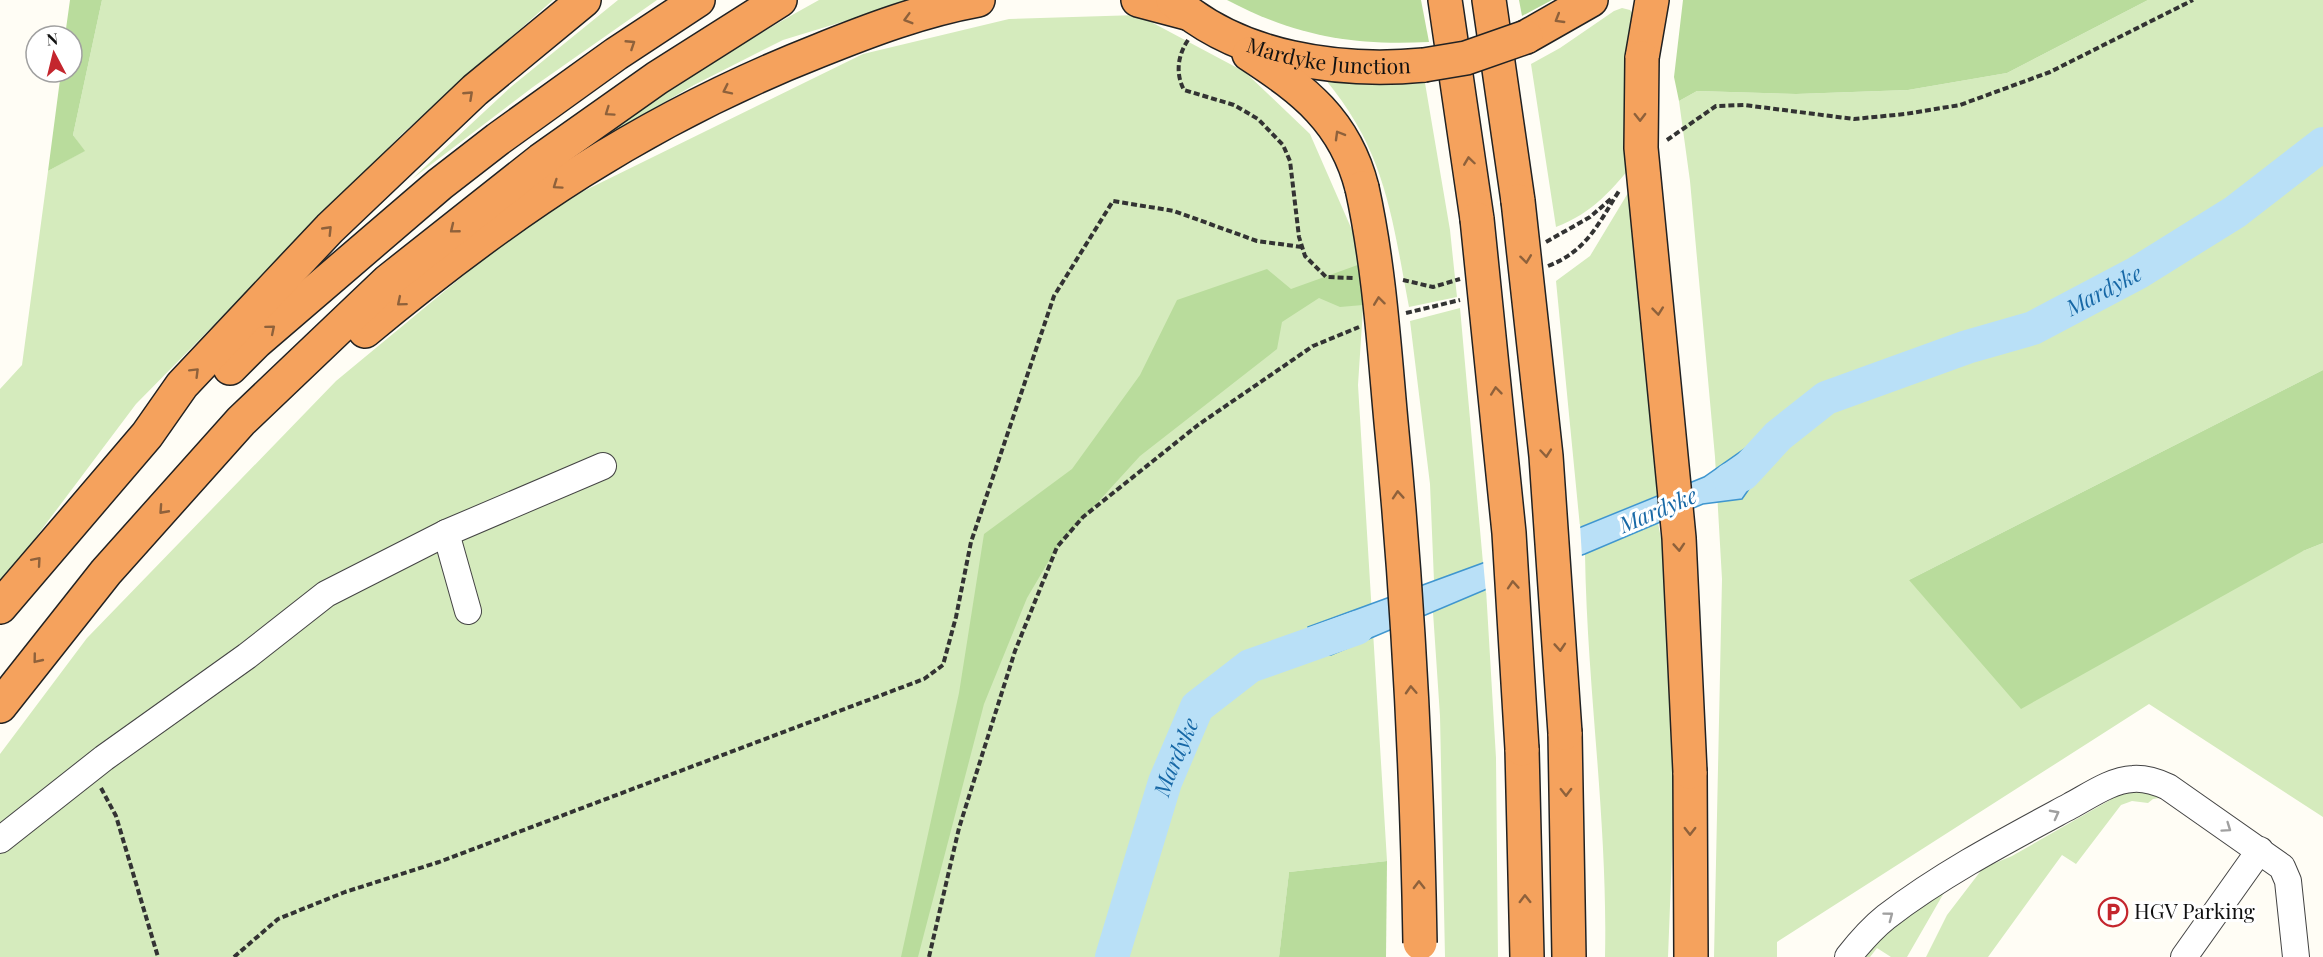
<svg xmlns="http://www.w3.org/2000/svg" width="2323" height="957" font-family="'Playfair Display',serif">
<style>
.green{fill:#d5ebbd}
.forest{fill:#b9dc9c}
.water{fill:#b9e0f7;stroke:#3f96cf;stroke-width:1.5}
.pier{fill:#fffdf5}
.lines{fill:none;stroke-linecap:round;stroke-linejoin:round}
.river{stroke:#b9e0f7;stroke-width:34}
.minor-casing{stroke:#444;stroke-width:28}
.highway-casing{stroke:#222;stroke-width:36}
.path{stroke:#333;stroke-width:4;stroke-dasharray:6 3;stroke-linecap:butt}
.minor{stroke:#fff;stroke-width:26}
.highway{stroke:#f5a25d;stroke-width:33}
.highway-bridge-casing{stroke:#222;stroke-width:36;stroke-linecap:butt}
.highway-bridge{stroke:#f5a25d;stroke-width:33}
.oneway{stroke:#8e613b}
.oneway2{stroke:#a0a0a0}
.labels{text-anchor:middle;stroke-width:6;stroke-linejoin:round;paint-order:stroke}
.street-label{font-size:21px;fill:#111;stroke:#fff}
.poi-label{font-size:21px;fill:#111;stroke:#fff;text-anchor:start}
.water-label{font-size:22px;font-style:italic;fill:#1768a6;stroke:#fff}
</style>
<rect width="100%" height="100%" fill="#fffdf5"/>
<g class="green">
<path d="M102,0H553L403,133L136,404L0,585V389L22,365L48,171L84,151L73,135Z"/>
<path d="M618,0H657L533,87L412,179L512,86Z"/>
<path d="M819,0H914L783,40L694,85L579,152C657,98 736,45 819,0Z"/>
<path d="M2148,0H2323V370L1909,580L2303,551L2323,543V817L2149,704L1777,942V957H1714L1722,579L1715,457L1690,181L1679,101L1697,91L1796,94L1908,90L2007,73Z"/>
<path d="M1622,8L1630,10L1635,17L1637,159C1613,189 1593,213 1556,227L1531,64L1560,48L1614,11Z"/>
<path d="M1138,15L1245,72L1310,134L1366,262L1358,385L1387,861L1289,872L1279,957H0V754L87,638L336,381L539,213L863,54L1009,19Z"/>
<path d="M1325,79L1375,85L1425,83L1450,230L1457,297L1409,307C1392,218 1386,152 1325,79Z"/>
<path d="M1628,193L1659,495L1580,527L1556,281L1590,256Z"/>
<path d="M1460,308L1483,563L1434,581L1430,484L1410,321Z"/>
<path d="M1658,523L1664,554L1675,778L1668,957H1605C1608,823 1587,688 1585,554Z"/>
<path d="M1486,589L1496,758L1498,957H1445L1440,716L1433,612Z"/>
<path d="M2133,788L2165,797L2153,799L2148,803L2132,801L2121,805L2076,864L2062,855L1988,957H1926L1947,915L1983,868L2012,856L2110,800L2119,792Z"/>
<path d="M1945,891L1907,957H1891L1877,948L1870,957H1859L1893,923Z"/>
</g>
<g class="forest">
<path d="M70,0H102L73,135L85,151L48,171L61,72H72V36H65Z"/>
<path d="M1227,0H1421L1429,42C1353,46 1295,36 1227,0Z"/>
<path d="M1519,0H1552L1522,16Z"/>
<path d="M1683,0H2148L2007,73L1908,90L1796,94L1697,91L1679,101L1674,77Z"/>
<path d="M1366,262L1363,305L1340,307L1319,298L1282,322L1277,349L1140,456L1057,547L1027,598L984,704L918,957H901L959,693L984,534L1072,469L1140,375L1177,300L1267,269L1291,289Z"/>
<path d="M2323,370V543L2303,551L2021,709L1909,580Z"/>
<path d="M1387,861L1386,957H1279L1289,872Z"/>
</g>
<path class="water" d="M1760,438L1768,462L1742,499L1703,504L1585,554L1487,589L1331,655L1316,656L1308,627L1581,527L1704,477Z"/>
<path class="pier" d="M1580,524L1582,558L1486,593L1483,560Z"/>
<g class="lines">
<g class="river">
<path id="s1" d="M1730,480L1743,474L1778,436L1826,398L1967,347L2033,328L2137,273L2235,212L2323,144"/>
<path id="s2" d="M1112,957L1165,782L1197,707L1250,666L1357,628"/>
</g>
<g class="minor-casing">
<g id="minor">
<path d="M446,533L468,611"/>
<path d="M0,840L104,758L247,656L326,594L446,533L603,466"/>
<path d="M1848,957C1859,943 1871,929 1886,917C1942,874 2007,840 2070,806C2089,796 2111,780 2133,779C2146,778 2157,782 2168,787L2282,867L2288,881L2296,957"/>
<path d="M2184,957L2260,850"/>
</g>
</g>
<g class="highway-casing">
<g id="highway">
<path d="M1138,0L1187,13"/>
<path id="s3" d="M1173,0C1238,59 1340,73 1424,65"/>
<path d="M1445,0L1477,219"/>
<path d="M1489,0L1518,201"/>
<path d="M1526,37L1591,0"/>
<path d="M1249,54C1304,90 1345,121 1362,188"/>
<path d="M1642,58L1652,0"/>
<path d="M365,331C508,212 645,119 818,51C870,30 923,10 978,0"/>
<path d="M230,368L256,342L440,184L498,139L616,54L698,0"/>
<path d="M0,607L147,435L182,385L330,228L475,90L584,0"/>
<path d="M0,706L106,572L241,421L388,281L541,160L657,78L780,0"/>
<path d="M1565,733L1569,957"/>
<path d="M1522,749L1527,957"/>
<path d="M1690,772L1691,957"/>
</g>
</g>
<g class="path">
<path d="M1188,40C1178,55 1175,73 1184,90L1234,105L1258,119L1283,145L1290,161L1299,237L1305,256L1326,277L1354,278"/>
<path d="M1667,140L1716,106L1744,105L1854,119L1905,114L1960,105L2050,72L2193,0"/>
<path d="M1546,242L1590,217L1612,198"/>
<path d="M1548,266C1587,251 1598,224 1619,191"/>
<path d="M1403,280L1433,287L1460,279"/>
<path d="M1406,313L1460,300"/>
<path d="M101,788L116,816L158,957"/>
<path d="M234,957L278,919L345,892L439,862L924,679L943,665L956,617L971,542L1054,296L1113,201L1174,211L1257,241L1302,247"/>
<path d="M929,957L959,828L1015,651L1057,547L1083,517L1198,425L1313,346L1359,327"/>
</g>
<use href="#minor" class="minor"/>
<use href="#highway" class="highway"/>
<g class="highway-bridge-casing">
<g id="highway-bridge">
<path d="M1642,58L1641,148L1679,538L1690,772"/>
<path d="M1424,65L1466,58L1526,37"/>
<path d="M1362,188C1379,265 1384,345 1391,422C1408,596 1417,769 1420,943"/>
<path d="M1518,201L1546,456L1565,733"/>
<path d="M1477,219L1509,533L1522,749"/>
</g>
</g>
<use href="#highway-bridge" class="highway-bridge"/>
</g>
<defs><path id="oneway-chevron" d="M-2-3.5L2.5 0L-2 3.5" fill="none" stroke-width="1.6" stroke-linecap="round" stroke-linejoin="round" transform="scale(1.5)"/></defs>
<g class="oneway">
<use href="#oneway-chevron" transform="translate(908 19) rotate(164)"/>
<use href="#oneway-chevron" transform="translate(1559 19) rotate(149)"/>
<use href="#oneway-chevron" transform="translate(631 44) rotate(-33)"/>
<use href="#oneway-chevron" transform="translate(727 90) rotate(154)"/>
<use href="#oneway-chevron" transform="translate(469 95) rotate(-43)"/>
<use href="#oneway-chevron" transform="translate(609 112) rotate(145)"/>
<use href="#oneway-chevron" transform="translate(1640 117) rotate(89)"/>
<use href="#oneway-chevron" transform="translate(1339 135) rotate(-120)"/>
<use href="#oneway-chevron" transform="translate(1469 161) rotate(-98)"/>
<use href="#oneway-chevron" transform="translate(557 185) rotate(145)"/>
<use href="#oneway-chevron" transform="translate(454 229) rotate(141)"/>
<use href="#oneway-chevron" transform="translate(328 230) rotate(-46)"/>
<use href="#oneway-chevron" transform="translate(1526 259) rotate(83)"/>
<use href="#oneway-chevron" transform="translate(1379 301) rotate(-97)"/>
<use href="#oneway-chevron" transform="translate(401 302) rotate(140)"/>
<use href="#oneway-chevron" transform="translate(1658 311) rotate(84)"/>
<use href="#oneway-chevron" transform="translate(271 329) rotate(-40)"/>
<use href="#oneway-chevron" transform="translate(195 372) rotate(-45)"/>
<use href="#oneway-chevron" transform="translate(1496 391) rotate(-96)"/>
<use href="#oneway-chevron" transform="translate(1546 453) rotate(85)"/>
<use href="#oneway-chevron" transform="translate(1398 495) rotate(-94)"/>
<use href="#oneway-chevron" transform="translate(163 510) rotate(132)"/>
<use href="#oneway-chevron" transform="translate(1679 547) rotate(86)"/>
<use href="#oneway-chevron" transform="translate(37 561) rotate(-49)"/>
<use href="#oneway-chevron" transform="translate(1513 585) rotate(-94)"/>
<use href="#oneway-chevron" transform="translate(1560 647) rotate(86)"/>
<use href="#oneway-chevron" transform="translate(37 659) rotate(129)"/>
<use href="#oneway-chevron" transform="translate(1411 690) rotate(-93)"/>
<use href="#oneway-chevron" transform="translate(1566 792) rotate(89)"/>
<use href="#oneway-chevron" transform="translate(1690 831) rotate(90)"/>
<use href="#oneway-chevron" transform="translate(1419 885) rotate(-91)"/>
<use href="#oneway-chevron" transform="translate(1525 899) rotate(-91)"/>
</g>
<g class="oneway2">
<use href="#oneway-chevron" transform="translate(2055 814) rotate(-28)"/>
<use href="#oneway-chevron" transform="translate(2227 828) rotate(35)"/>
<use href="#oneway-chevron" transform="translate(1889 916) rotate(-37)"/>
</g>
<defs>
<g id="parking-ring" transform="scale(1.5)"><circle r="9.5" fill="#fff" stroke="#c4262e" stroke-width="1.5"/><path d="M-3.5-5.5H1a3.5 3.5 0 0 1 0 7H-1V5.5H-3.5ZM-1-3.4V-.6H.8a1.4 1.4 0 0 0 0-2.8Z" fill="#c4262e"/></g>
</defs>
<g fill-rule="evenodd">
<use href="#parking-ring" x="2113" y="912"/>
</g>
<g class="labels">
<g class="street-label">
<text dy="7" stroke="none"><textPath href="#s3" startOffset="170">Mardyke Junction</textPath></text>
</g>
<g class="poi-label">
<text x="2134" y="919">HGV Parking</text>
</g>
<g class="water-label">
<text dy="8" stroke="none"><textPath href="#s1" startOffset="426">Mardyke</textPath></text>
<text transform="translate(1658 510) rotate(-23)" y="8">Mardyke</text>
<text dy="8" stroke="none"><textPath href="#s2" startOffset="210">Mardyke</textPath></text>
</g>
</g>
<g transform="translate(54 54) rotate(353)"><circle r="28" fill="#ffffff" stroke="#a0a0a0" stroke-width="1.5"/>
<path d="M0-4.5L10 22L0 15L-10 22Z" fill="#c4262e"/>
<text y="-9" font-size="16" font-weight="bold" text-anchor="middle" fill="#111111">N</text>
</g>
</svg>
